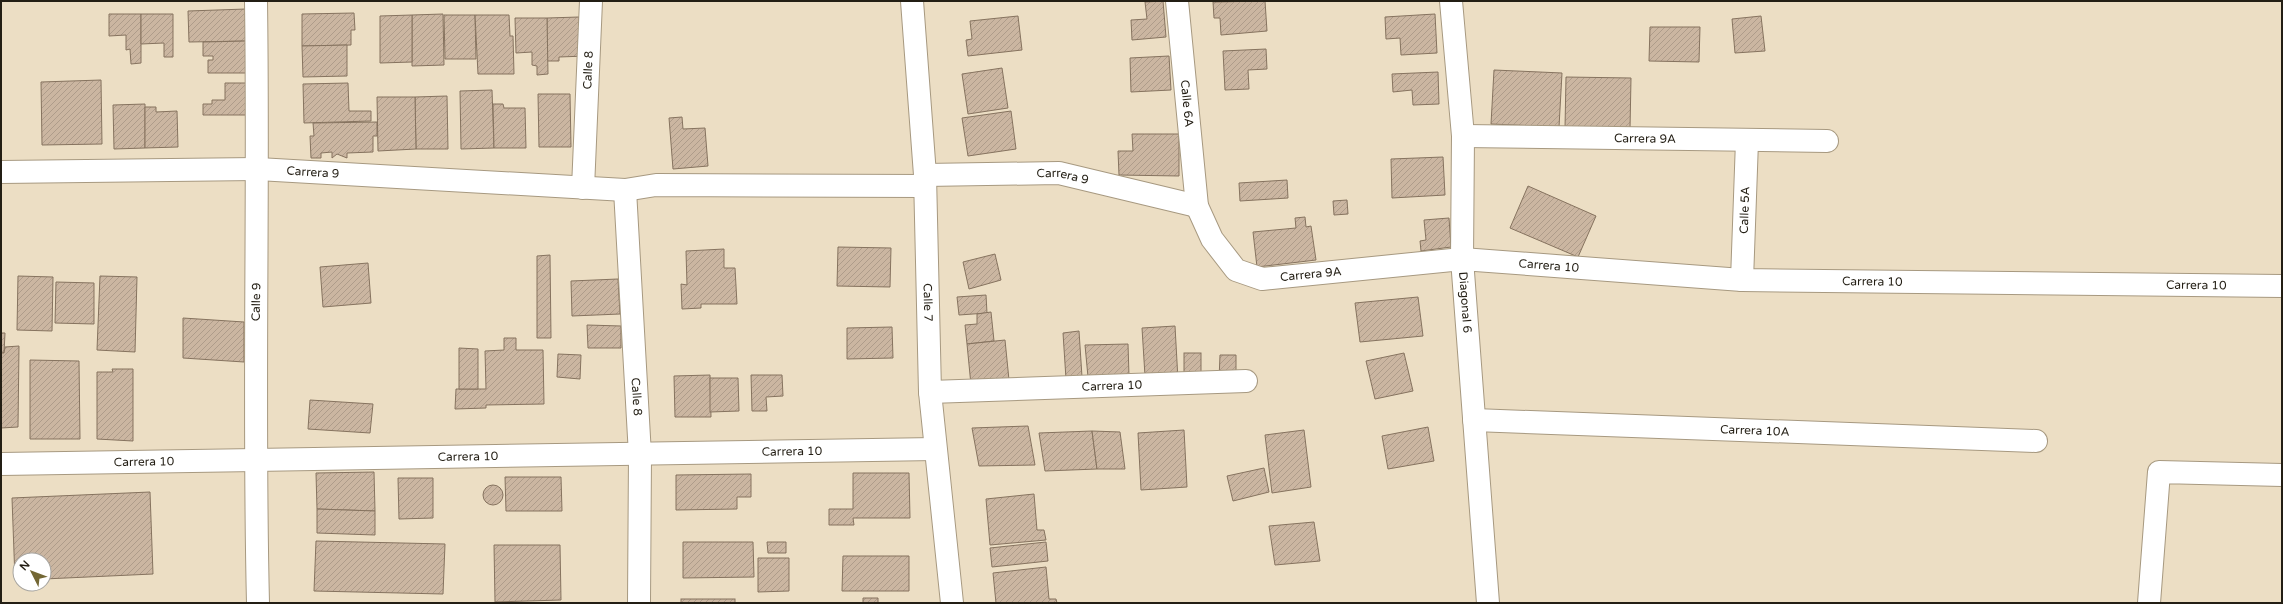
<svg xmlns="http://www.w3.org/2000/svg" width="2283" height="604" font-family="'Varela Round',sans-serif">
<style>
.building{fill:url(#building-hatch);stroke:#86735f}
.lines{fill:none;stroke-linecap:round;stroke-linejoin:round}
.street-casing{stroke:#a79980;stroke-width:24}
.street{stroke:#fff;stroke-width:22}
.labels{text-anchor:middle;stroke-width:3;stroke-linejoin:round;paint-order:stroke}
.street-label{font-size:12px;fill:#231e14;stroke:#fff}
</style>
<defs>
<pattern id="building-hatch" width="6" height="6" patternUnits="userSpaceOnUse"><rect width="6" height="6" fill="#cbb6a1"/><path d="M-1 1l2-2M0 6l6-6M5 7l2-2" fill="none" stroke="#ae9c8a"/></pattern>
</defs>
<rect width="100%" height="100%" fill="#ecdec4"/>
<g class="building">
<path d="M1163,1L1166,37L1132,40L1131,20L1147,19L1145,2Z"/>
<path d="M1265,1L1267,31L1221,35L1220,18H1214L1213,2Z"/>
<path d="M246,9L247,41L189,42L188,11Z"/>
<path d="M354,13L355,30H351V45L302,46V14Z"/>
<path d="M109,14H141V63L131,64L130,49L126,50V35L109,36Z"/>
<path d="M141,14H173V57H164V43L141,44Z"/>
<path d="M443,14L444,65L412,66V15Z"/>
<path d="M1435,14L1437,53L1401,55L1400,38L1386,39L1385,17Z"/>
<path d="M412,15V62L380,63V16Z"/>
<path d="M444,15H475L476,59H445Z"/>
<path d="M475,15H509L510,36H513L514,74H478Z"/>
<path d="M1018,16L1022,50L968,56L966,40L972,39L970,21Z"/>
<path d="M1761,16L1765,51L1735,53L1732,19Z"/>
<path d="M579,17V38L586,56L559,57V61H547V18Z"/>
<path d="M515,18H547L548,74L537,75V66L532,65V52L516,53Z"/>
<path d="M1650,27H1700L1699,62L1649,61Z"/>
<path d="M247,41L248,73H208V60H213V56H203V42Z"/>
<path d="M347,45V76L303,77L302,46Z"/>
<path d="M1266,49L1267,69L1248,70L1249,89L1225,90L1223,51Z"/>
<path d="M1169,56L1171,90L1131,92L1130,58Z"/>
<path d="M1002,68L1008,108L968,114L962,74Z"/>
<path d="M1494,70L1562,73L1559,127L1491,124Z"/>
<path d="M1438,72L1439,104L1413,105L1412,90L1393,92L1392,74Z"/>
<path d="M1566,77L1631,78L1630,129L1565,128Z"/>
<path d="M101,80L102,144L42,145L41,82Z"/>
<path d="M225,83H246L247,115H203V104H212V100H225Z"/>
<path d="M348,83L349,111H371V121L304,123L303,84Z"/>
<path d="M492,90L494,148L461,149L460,91Z"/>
<path d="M538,94H570L571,147H539Z"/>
<path d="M447,96L448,149H416L415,97Z"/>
<path d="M377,97H415L416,149L378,151Z"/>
<path d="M145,104V148L114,149L113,105Z"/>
<path d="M493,104H503L504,108H525L526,148H494Z"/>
<path d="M145,107H156V112L177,111L178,147L145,148Z"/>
<path d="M1011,111L1016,149L968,156L962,118Z"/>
<path d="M682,117L683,129L705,128L708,166L673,169L669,118Z"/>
<path d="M377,122V136H373V152L347,153V158L337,154L332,158V152L321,153V158H311L310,136H314L313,123Z"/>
<path d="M1132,134H1179V176L1119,175L1118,151H1133Z"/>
<path d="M1443,157L1445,195L1392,198L1391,159Z"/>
<path d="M1287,180L1288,198L1240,201L1239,183Z"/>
<path d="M1528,186L1596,216L1578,257L1510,228Z"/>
<path d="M1347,200L1348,214L1334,215L1333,201Z"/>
<path d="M1305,217L1306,227L1311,226L1316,260L1257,267L1253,232L1296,228L1295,218Z"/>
<path d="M1449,218L1451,247L1421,251L1420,241L1426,240L1424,220Z"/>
<path d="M838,247L891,248L890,287L837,286Z"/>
<path d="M724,249V268H735L737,304H701V308L682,309L681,284L687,285L686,251Z"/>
<path d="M995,254L1001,280L969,289L963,262Z"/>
<path d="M550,255L551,338H537V256Z"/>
<path d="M368,263L371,303L323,307L320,267Z"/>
<path d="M18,276L53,277L52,331L17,330Z"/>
<path d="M100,276L137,277L135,352L97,350Z"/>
<path d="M618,279L620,314L572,316L571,281Z"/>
<path d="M56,282L94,283V324L55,323Z"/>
<path d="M986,295L987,313L959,315L957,297Z"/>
<path d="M1418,297L1423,336L1360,342L1355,303Z"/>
<path d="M991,312L994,341L967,344L965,325L977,324V314Z"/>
<path d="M183,318L244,322V362L183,358Z"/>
<path d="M587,325L621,326V348H588Z"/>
<path d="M1175,326L1178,380L1145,376L1142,328Z"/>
<path d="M892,327L893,358L847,359V328Z"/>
<path d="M1079,331L1082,377L1066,379L1063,333Z"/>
<path d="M1,333H5L4,353H1Z"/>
<path d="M504,338H516V350H543L544,404L486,405V408L455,409L456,389H486L485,351L504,350Z"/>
<path d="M1005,340L1009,380L971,385L967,344Z"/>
<path d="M1128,344L1129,376L1088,377L1085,345Z"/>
<path d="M19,346L18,427L1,428V353H4L5,347Z"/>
<path d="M459,348L478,349V389H459Z"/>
<rect x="1184" y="353" width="17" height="27"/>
<path d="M1404,353L1413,391L1375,399L1366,361Z"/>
<path d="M558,354L581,355L580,379L557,377Z"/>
<path d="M1220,355H1236V379L1219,380Z"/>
<path d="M30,360L79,361L80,439H30Z"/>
<path d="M112,369H133V441L97,439V372H113Z"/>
<path d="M710,375L711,417H675L674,376Z"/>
<path d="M751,375H782L783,396L766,397L767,411H752Z"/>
<path d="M710,378H738L739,411L710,412Z"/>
<path d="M310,400L373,404L370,433L308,429Z"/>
<path d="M1028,426L1035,465L979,466L972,428Z"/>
<path d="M1428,427L1434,461L1388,469L1382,436Z"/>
<path d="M1184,430L1187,487L1141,490L1138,433Z"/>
<path d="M1304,430L1311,487L1272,493L1265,435Z"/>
<path d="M1092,431L1097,469L1045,471L1039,433Z"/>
<path d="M1092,431L1120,432L1125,469H1097Z"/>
<path d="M1264,468L1269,492L1233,501L1227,476Z"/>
<path d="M374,472L375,511L317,509L316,473Z"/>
<path d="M853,473H909L910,518H853L854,525H829V509H853Z"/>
<path d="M751,474V497H737V509L676,510V475Z"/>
<path d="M505,477H561L562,511H506Z"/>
<path d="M398,478H433V518L399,519Z"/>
<circle cx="493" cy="495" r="10"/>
<path d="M150,492L153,574L44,579V560H20V580H15L12,498Z"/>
<path d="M1034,494L1037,530H1044L1046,540L990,545L986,499Z"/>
<path d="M317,509L375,511V535L317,533Z"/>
<path d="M1314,522L1320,561L1275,565L1269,526Z"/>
<path d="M316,541L445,544L443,594L314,591Z"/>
<path d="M683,542H753L754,577L683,578Z"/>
<path d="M767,542H786V553H768Z"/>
<path d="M1046,542L1048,561L992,567L990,548Z"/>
<path d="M494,545H560L561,600L495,602Z"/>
<path d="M843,556H909V591H842Z"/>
<path d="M758,558H789V591L758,592Z"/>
<path d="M1046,567L1049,599H1056L1057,603H996L993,573Z"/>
<path d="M863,598H878V603H899H826H863Z"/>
<rect x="681" y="599" width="54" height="4"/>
</g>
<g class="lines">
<g class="street-casing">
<g id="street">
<path d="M256,1C259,202 253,402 258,603"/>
<path id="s1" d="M912,1L925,175L930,392L952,603"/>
<path id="s2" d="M1177,1L1197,206L1212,239L1236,270L1262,279L1462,259L1742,280L2282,286"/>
<path id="s3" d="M1451,1L1463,136L1462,259L1488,603"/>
<path id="s4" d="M1463,136L1827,141"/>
<path id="s5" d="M1,172L258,169L625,190L656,185L925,186"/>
<path id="s6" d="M925,175L1059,173L1197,206"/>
<path id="s7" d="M583,188L591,1"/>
<path id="s8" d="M625,190L640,455L639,603"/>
<path id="s9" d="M1742,280L1747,141"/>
<path id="s10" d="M930,392L1246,381"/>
<path id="s11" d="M1474,420L2036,441"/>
<path id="s12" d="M1,464L935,449"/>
<path d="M2149,603L2159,472L2282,475"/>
</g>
</g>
<use href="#street" class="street"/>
</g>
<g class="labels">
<g class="street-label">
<text dy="4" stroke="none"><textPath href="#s7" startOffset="118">Calle 8</textPath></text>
<text dy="4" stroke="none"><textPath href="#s2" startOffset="103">Calle 6A</textPath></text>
<text dy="4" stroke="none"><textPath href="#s4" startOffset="182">Carrera 9A</textPath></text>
<text dy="4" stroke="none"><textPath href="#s5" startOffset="312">Carrera 9</textPath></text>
<text dy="4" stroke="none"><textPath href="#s6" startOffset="138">Carrera 9</textPath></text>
<text dy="4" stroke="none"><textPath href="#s9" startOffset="70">Calle 5A</textPath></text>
<text dy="4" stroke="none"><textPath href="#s2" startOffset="597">Carrera 10</textPath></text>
<text dy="4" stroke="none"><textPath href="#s2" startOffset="358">Carrera 9A</textPath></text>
<text dy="4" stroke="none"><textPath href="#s2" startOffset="921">Carrera 10</textPath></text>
<text dy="4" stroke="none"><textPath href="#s2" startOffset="1245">Carrera 10</textPath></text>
<text transform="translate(256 302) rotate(-89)" y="4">Calle 9</text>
<text dy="4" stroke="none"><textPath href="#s1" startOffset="302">Calle 7</textPath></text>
<text dy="4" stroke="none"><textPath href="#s3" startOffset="302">Diagonal 6</textPath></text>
<text dy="4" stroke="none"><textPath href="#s10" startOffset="182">Carrera 10</textPath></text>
<text dy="4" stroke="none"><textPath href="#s8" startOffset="207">Calle 8</textPath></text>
<text dy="4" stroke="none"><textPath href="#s11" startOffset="281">Carrera 10A</textPath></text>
<text dy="4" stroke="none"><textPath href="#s12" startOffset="791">Carrera 10</textPath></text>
<text dy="4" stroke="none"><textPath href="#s12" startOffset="467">Carrera 10</textPath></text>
<text dy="4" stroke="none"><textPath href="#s12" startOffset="143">Carrera 10</textPath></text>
</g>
</g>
<rect width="2283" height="604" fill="none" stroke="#231e14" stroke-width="4"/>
<g transform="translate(32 572) rotate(312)"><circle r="19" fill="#ffffff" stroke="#a7a5a1"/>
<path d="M0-3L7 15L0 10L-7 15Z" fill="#736734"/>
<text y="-6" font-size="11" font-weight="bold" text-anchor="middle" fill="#231e14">N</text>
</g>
</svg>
